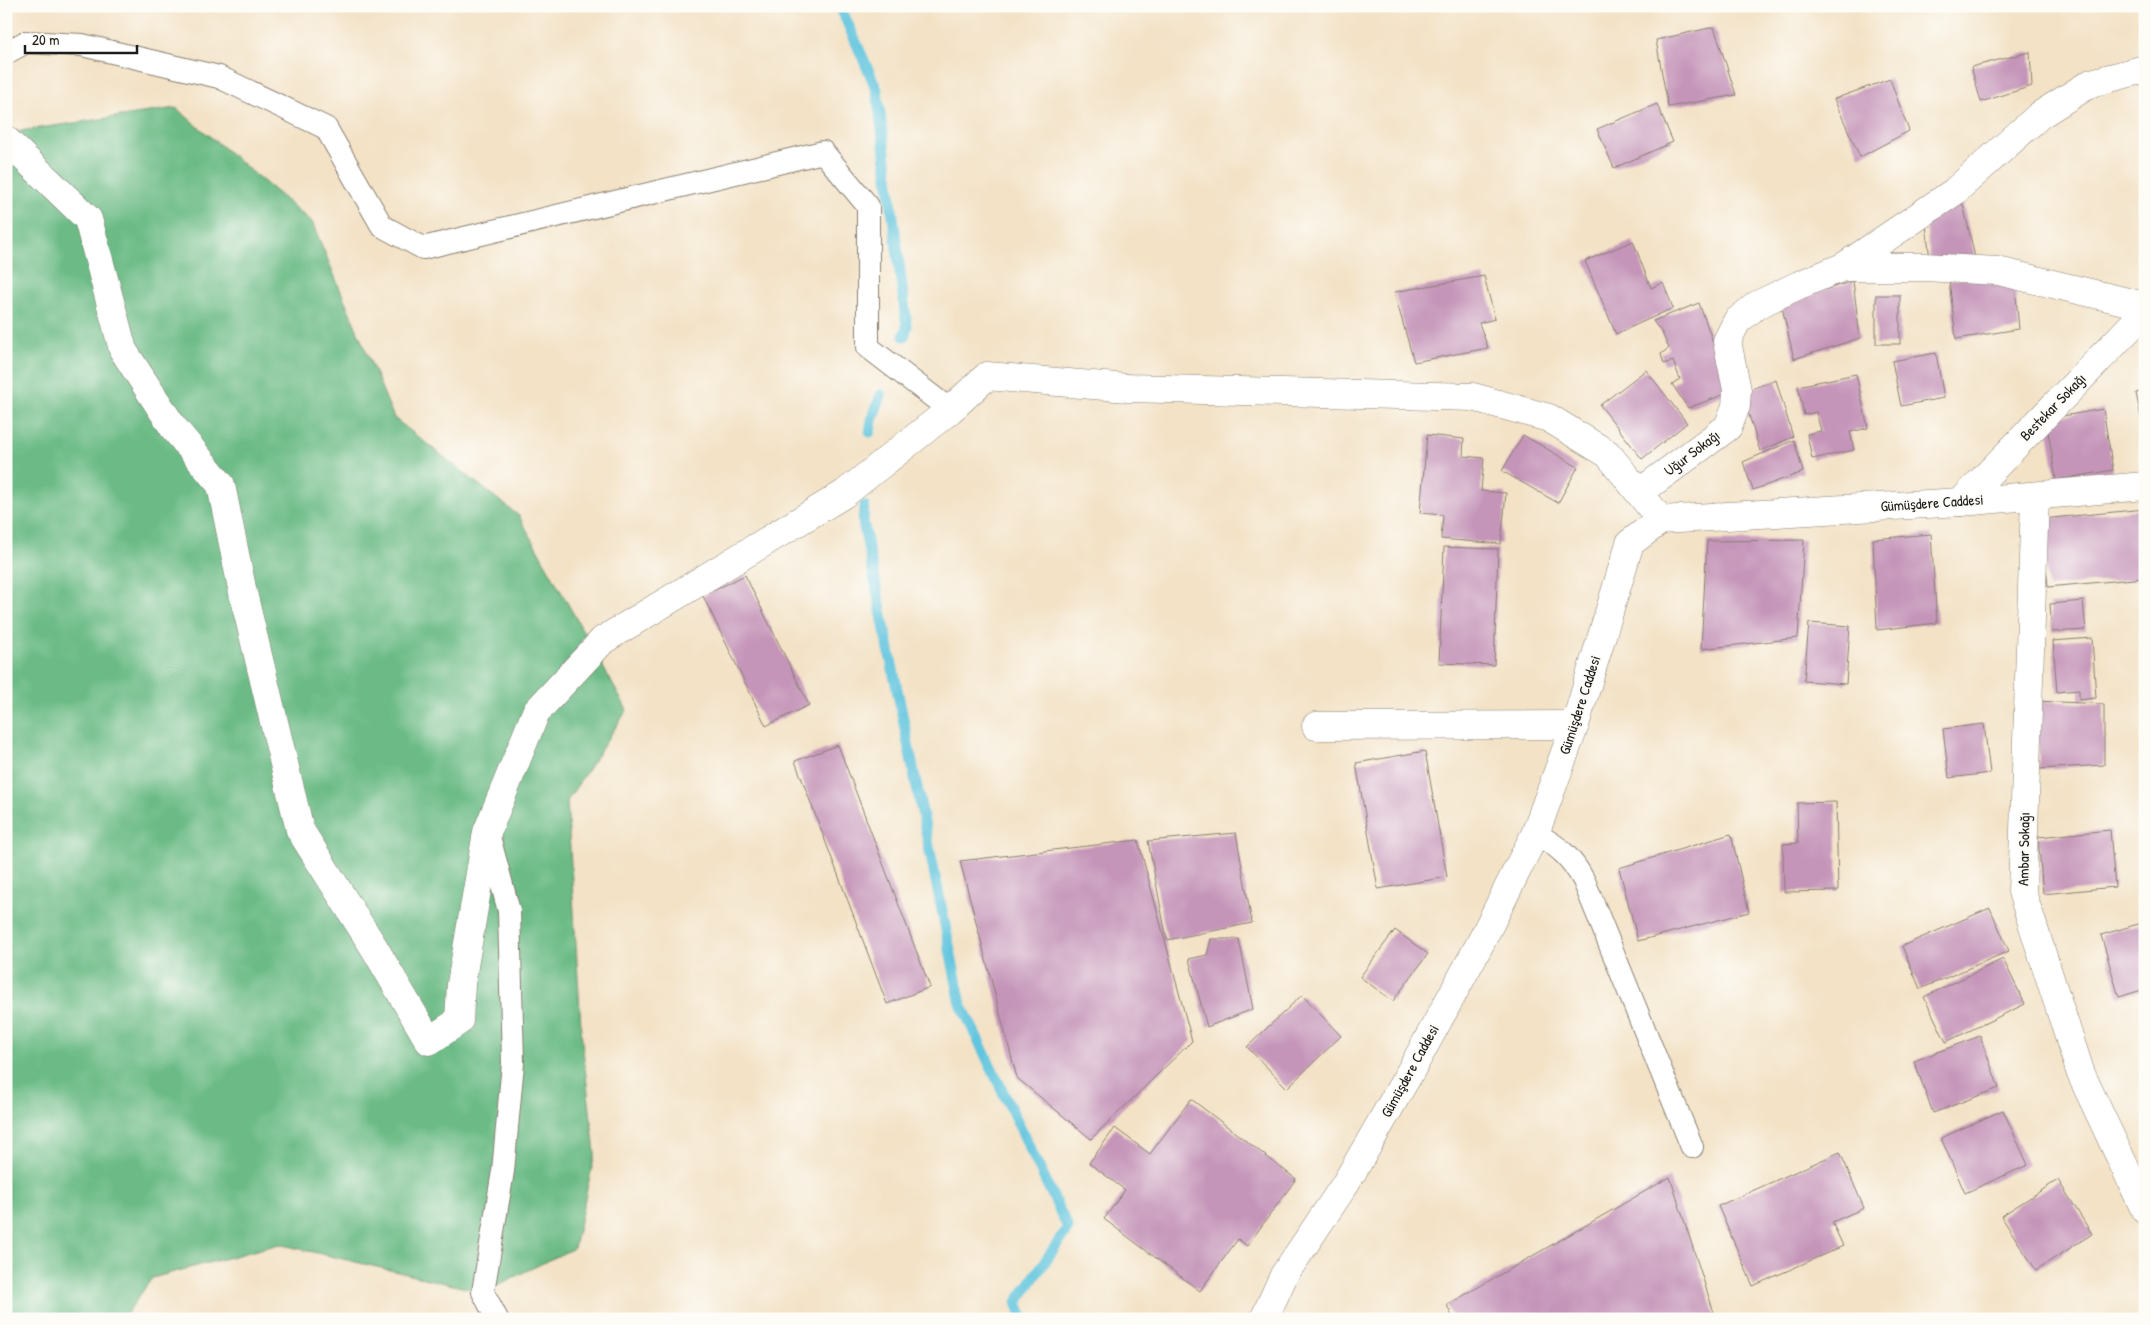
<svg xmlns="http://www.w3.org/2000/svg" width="2151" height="1325" font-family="'Patrick Hand',sans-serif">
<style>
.forest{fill:#6cbb86;stroke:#446c51}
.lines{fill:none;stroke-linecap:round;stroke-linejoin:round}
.stream{stroke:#60c5de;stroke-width:11}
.building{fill:#c595b9}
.lane-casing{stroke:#887f71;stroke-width:24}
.street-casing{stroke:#887f71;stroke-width:29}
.secondary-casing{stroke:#887f71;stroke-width:29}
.lane{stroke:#fff;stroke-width:22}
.street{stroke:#fff;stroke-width:28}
.secondary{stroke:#fff;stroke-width:28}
.labels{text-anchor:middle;stroke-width:4;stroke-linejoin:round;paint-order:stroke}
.street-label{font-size:15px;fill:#1c1c1c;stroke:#fdfcf7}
</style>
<rect width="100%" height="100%" fill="#fdfcf7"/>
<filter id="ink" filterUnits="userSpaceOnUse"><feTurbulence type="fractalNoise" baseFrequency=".02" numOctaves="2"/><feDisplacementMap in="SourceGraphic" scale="10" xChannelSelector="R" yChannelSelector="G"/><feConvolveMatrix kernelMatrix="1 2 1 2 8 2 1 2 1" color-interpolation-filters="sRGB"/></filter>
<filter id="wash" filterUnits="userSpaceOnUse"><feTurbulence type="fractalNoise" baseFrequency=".0096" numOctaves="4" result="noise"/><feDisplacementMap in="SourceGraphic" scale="20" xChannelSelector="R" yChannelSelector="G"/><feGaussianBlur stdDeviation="1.12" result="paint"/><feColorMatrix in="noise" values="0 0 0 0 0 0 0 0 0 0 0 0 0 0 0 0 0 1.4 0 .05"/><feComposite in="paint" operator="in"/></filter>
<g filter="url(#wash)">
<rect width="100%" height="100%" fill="#f3e2c6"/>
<path class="forest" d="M176,108L312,222L394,418L519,516L627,710L567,801L582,1042L595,1153L574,1248L483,1292L279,1244L152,1278L123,1319H6V133Z"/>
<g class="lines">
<g class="stream">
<path d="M840,6L877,90L907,327L904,336"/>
<path d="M870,432L872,420L881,395"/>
<path d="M864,506L863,522L961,1004L1068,1228L1017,1302L1023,1319"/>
</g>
</g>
<g id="blocks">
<g class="building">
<path d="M1714,27L1736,95L1668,107L1656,40Z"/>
<path d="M2030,52L2032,86L1981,102L1971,67Z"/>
<path d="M1890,79L1909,131L1860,157L1834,99Z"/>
<path d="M1657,104L1673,142L1614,168L1597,129Z"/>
<path d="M1963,204L1976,262L1930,260L1925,216L1940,208Z"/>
<path d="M1633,241L1651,288L1663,283L1673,308L1616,334L1585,261Z"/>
<path d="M2014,275L2019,329L1956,339L1949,280Z"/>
<path d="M1484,276L1495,319L1479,323L1488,348L1414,362L1394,292Z"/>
<path d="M1853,281L1860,338L1794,359L1781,303Z"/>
<rect x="1876" y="295" width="24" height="49"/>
<path d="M1699,303L1731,392L1688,408L1672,384L1680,379L1673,361L1664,364L1661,354L1669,348L1662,333L1653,321Z"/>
<path d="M1936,353L1944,398L1901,406L1892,361Z"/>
<path d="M1646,370L1687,423L1642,459L1600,405Z"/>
<path d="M1856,374L1868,428L1850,432L1854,450L1812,459L1807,434L1821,431L1816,412L1804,415L1798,386Z"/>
<path d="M1776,380L1793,437L1760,451L1742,392Z"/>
<path d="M2145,390V432H2144L2136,393Z"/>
<path d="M2103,409L2113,470L2056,480L2046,419Z"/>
<path d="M1427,435L1464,439L1463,456L1484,458L1481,491L1506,493L1501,544L1441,539L1443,515L1420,513Z"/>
<path d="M1523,435L1578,467L1558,503L1502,471Z"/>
<path d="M1794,440L1803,472L1753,490L1743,462Z"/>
<path d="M2145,509V578L2048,587L2042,519Z"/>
<path d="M1931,534L1937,623L1877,630L1873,539Z"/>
<path d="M1804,540L1798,638L1701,649L1707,541Z"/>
<path d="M1444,547L1498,549L1494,665L1439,663Z"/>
<path d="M745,575L809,705L766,726L703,596Z"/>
<path d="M2083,601L2086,630L2052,632L2050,604Z"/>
<path d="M1809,623L1850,626L1846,684L1804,681Z"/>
<path d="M2092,638L2096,698L2079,700V690L2057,692L2053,641Z"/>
<path d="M2037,701L2104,704V765L2039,769Z"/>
<path d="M1984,724L1990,773L1949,778L1943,729Z"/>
<path d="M838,745L930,987L887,1004L795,761Z"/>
<path d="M1425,751L1447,877L1378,889L1356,763Z"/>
<path d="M1836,802L1838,891L1784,892L1783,844L1798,843L1797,803Z"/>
<path d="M2110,830L2115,887L2043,894L2038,837Z"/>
<path d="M1236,833L1252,923L1167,940L1148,841Z"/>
<path d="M1731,834L1749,912L1638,941L1619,868Z"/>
<path d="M1138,840L1192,1041L1091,1139L1017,1078L960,861Z"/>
<path d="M1990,908L2009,951L1920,989L1902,946Z"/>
<path d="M2145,922V989L2119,997L2101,935Z"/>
<path d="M1395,930L1428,954L1393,1001L1360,977Z"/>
<path d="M1211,939H1239L1253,1009L1207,1027L1189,959L1207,955Z"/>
<path d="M2003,959L2025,1004L1946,1042L1924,997Z"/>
<path d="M1302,995L1341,1036L1287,1088L1247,1047Z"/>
<path d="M1980,1036L1999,1088L1933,1113L1914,1061Z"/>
<path d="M1191,1099L1296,1179L1247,1246L1238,1239L1200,1291L1104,1219L1125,1190L1089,1163L1115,1128L1150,1154Z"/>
<path d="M2003,1110L2028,1165L1965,1193L1941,1138Z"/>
<path d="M1840,1152L1864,1208L1832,1222L1843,1246L1753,1286L1718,1206Z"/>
<path d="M1670,1177L1716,1319H1453L1447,1305Z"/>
<path d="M2058,1180L2092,1234L2036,1270L2001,1216Z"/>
</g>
</g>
</g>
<g filter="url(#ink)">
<use href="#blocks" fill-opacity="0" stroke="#887f71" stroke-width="1"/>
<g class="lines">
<g class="lane-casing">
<g id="lane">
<path d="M6,53L26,42L82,45L219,77L326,128L382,226L423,248L823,152L868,206V347L950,410"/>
<path d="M488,833L509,911L513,1063L503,1171L483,1292L497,1319"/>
<path d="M1535,834C1558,845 1572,858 1584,881L1692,1147"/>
</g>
</g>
<g class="street-casing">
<g id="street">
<path d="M6,140L88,219L123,350L173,427L221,485L243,593L300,830L375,949L429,1041L459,1021L461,984L487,832L536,712L603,640L844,494L950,410L987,376L1128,388L1473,397L1549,418L1608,454L1661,520"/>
<path d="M1843,267H1924L1998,271L2145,306"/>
<path d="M1640,492L1728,427L1736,406L1737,390L1727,341L1737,321L1757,305L1799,285L1843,267L1954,192L2040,115L2091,83L2145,69"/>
<path d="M2035,496L2022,892L2081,1074L2145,1210"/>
<path d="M1961,502L2145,312"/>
<path d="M1316,726L1575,725"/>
</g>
</g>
<g class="secondary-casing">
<path id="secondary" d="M1264,1319L1284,1275L1346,1183L1410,1072L1481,942L1535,834L1575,725L1630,543L1661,520L1961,502L2145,486"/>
</g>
<use href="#lane" class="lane"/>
<use href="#street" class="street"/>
<use href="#secondary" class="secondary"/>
</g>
</g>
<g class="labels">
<g class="street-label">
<text transform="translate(2053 407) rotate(-46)" y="5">Bestekar Sokağı</text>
<text transform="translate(1692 453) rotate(-37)" y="5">Uğur Sokağı</text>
<text transform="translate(1932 503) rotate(-4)" y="5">Gümüşdere Caddesi</text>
<text transform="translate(1580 705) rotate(-72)" y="5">Gümüşdere Caddesi</text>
<text transform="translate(2024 849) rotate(-89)" y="5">Ambar Sokağı</text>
<text transform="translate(1410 1071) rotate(-61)" y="5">Gümüşdere Caddesi</text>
</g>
</g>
<rect width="2151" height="1325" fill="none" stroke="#fdfcf7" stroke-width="25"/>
<path d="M25 45v8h112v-8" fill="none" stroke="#1c1c1c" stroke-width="2.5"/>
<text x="32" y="45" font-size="15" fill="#1c1c1c" stroke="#fdfcf7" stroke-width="4" paint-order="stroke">20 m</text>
</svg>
